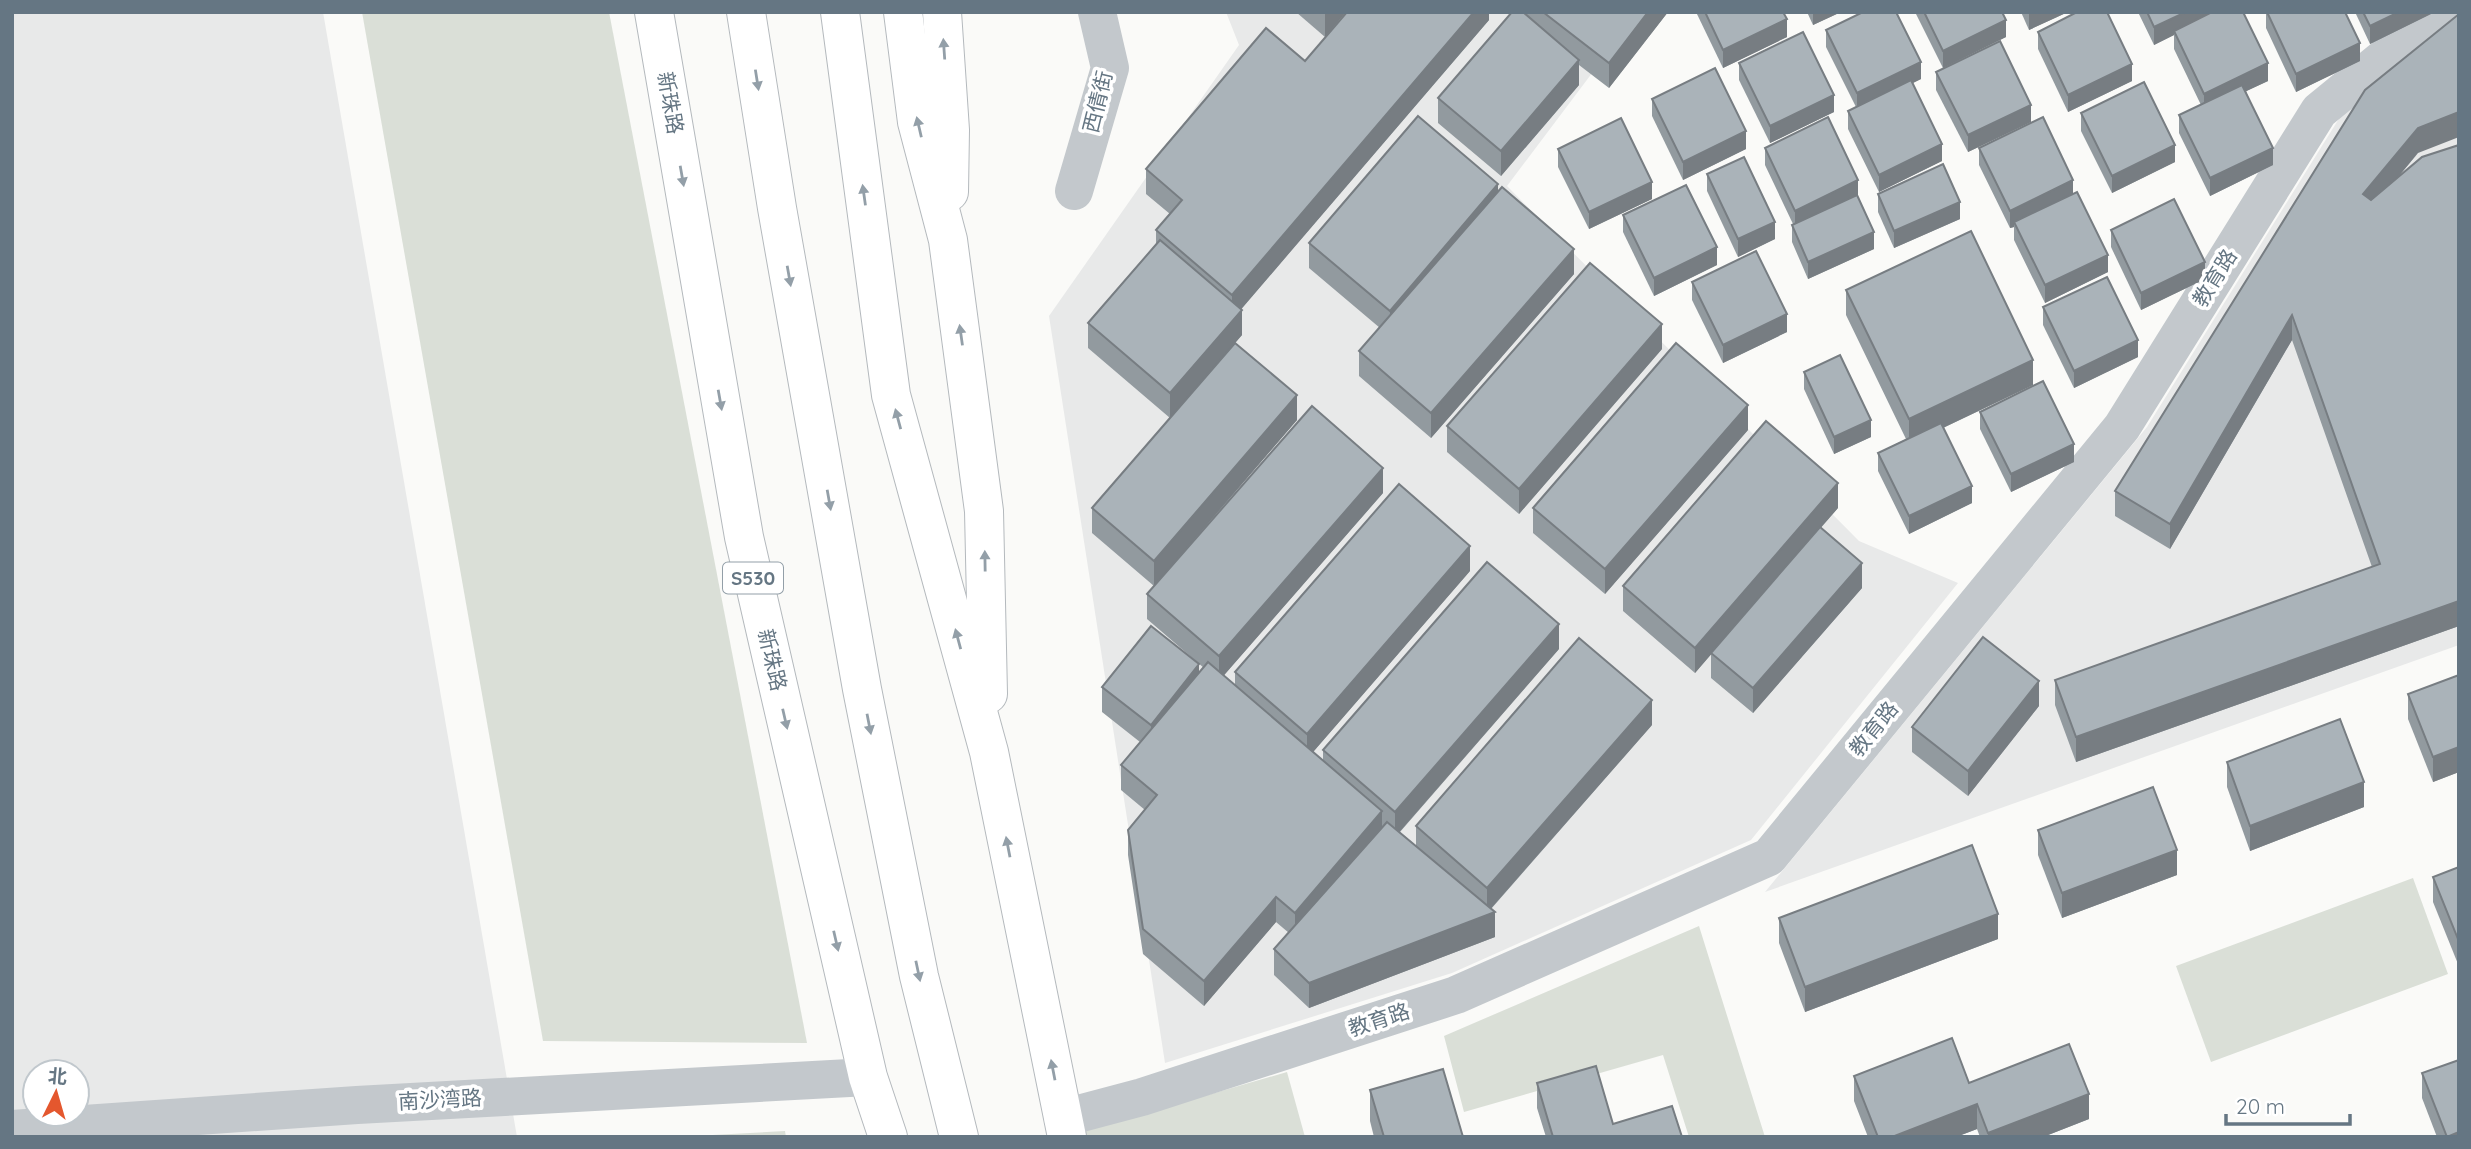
<svg xmlns="http://www.w3.org/2000/svg" width="2471" height="1149" font-family="Quicksand,'Noto Sans SC',sans-serif">
<style>
.built{fill:#e8e9e9;fill-rule:evenodd}
.green{fill:#dadfd7}
.lines{fill:none;stroke-linecap:round;stroke-linejoin:round}
.highway-casing{stroke:#b4b9bd;stroke-width:40}
.minor{stroke:#c3c8cc;stroke-width:38}
.highway{stroke:#fff;stroke-width:38}
.wall{fill:#929a9f}
.shaded-wall{fill:#777d82}
.building{fill:#aab3b9;stroke:#777d82;stroke-width:2}
.oneway{fill:#939fa8}
.labels{text-anchor:middle;stroke-width:7;stroke-linejoin:round;paint-order:stroke}
.shield{fill:#fff;stroke:#939fa8;stroke-width:2}
.shield-label{font-size:19px;font-weight:bold;fill:#657683}
.street-label{font-size:21px;fill:#657683;stroke:#fff}
</style>
<rect width="100%" height="100%" fill="#fafaf8"/>
<g class="built">
<path d="M12,12H323L517,1137H12ZM35,1072H77V1114H35Z"/>
<path d="M1226,12H1638L1507,186L1859,541L1958,583L1751,840L1452,973L1165,1063L1049,316L1239,45Z"/>
<path d="M2459,19V645L1765,892L2147,427L2340,117Z"/>
</g>
<g class="green">
<path d="M362,12H609L807,1043L543,1041Z"/>
<path d="M2413,878L2448,974L2211,1062L2176,966Z"/>
<path d="M1699,926L1765,1137H1689L1663,1055L1464,1112L1444,1036Z"/>
<path d="M1287,1072L1305,1137H1085L1084,1131Z"/>
<path d="M785,1131L786,1137H675Z"/>
</g>
<g class="lines">
<g class="highway-casing">
<g id="highway">
<path d="M654,12L744,537L868,1077L888,1137"/>
<path d="M746,12L777,208L862,689L919,976L959,1137"/>
<path d="M840,12L891,395L989,752L1067,1137"/>
<path d="M903,12L917,122L948,240L984,511L988,694"/>
<path d="M942,12L950,130L949,192"/>
</g>
</g>
<g class="minor">
<path d="M1074,191L1110,68L1097,12"/>
<path d="M1063,1118L1142,1097L1456,995L1769,857L2122,427L2319,111L2440,12"/>
<path d="M12,1129L357,1105L868,1077"/>
</g>
<use href="#highway" class="highway"/>
</g>
<g class="wall">
<path d="M1296,12H1346L1325,37Z"/>
<path d="M1489,12V20L1241,309L1242,335L1235,343L1297,420L1206,526L1383,493L1224,675L1235,685V672L1470,571L1313,752L1323,760V750L1559,649L1400,832L1416,846V826L1652,725L1491,909L1495,937L1309,1008L1274,975V949L1289,933L1276,922L1204,1006L1143,954L1128,855V830L1145,810L1121,790V765L1140,742L1102,712V687L1199,673L1204,668L1147,619V594L1154,586L1092,533V508L1170,418L1088,348V323L1156,244V230L1170,214L1146,194V169L1305,61Z"/>
<path d="M1512,12H1668L1609,88L1579,65V85L1501,176L1438,123V98Z"/>
<path d="M1696,12H1783L1787,37L1723,68Z"/>
<path d="M1807,12H1841L1813,25Z"/>
<path d="M1915,12H2002L2006,37L1943,68Z"/>
<path d="M2021,12H2068L2029,30Z"/>
<path d="M2138,12H2243L2268,81L2246,91L2273,165L2210,196L2179,133V115L2201,105L2174,49V35L2154,45Z"/>
<path d="M2266,12H2345L2360,61L2296,92L2266,28Z"/>
<path d="M2355,12H2433V13L2370,44Z"/>
<path d="M1826,30L1921,79L1913,83L1942,161L1879,192L1848,129V111L1856,107L1826,47Z"/>
<path d="M2038,32L2132,81L2068,112L2038,49Z"/>
<path d="M1739,63L1834,112L1770,143L1739,80Z"/>
<path d="M1936,72L2031,122L1968,152L1936,90Z"/>
<path d="M1652,99L1746,149L1683,180L1652,116Z"/>
<path d="M2081,113L2175,162L2112,193L2081,131Z"/>
<path d="M1765,148L1858,198L1874,249L1808,279L1792,242V225L1793,224L1765,165Z"/>
<path d="M1979,148L2073,194L2108,272L2045,303L2014,240V227L2010,228L1979,165Z"/>
<path d="M1558,149L1652,199L1589,229L1558,167Z"/>
<path d="M2418,153L2398,177L2459,626L2076,762L2055,705V680L2372,567L2292,340L2170,549L2115,516V491Z"/>
<path d="M1707,174L1775,239L1738,257L1707,191Z"/>
<path d="M1498,191L1574,274L1431,438L1359,376V351L1380,328L1309,268V243Z"/>
<path d="M1878,194L1960,219L1894,248L1878,212Z"/>
<path d="M1623,215L1717,265L1654,296L1623,232Z"/>
<path d="M2111,230L2205,279L2141,310L2111,247Z"/>
<path d="M1692,282L1787,332L1723,363L1692,300Z"/>
<path d="M1846,290L2033,385L1943,428L1972,503L1909,534L1878,471V453L1906,439L1846,315Z"/>
<path d="M2043,307L2138,357L2074,388L2043,325Z"/>
<path d="M1662,349L1519,514L1447,452V426Z"/>
<path d="M1804,372L1871,437L1834,454L1804,389Z"/>
<path d="M1980,412L2074,462L2011,492L1980,429Z"/>
<path d="M1748,430L1605,594L1533,533V508Z"/>
<path d="M1838,508L1821,527L1862,588L1753,713L1711,678V654L1695,673L1623,611V586Z"/>
<path d="M2459,675V772L2433,782L2408,719V694Z"/>
<path d="M2039,706L1968,796L1912,752V727Z"/>
<path d="M2227,762L2364,807L2250,851L2227,787Z"/>
<path d="M2038,830L2177,875L2062,918L2038,855Z"/>
<path d="M2459,867V964H2458L2433,902V877Z"/>
<path d="M1779,918L1998,939L1805,1012L1779,943Z"/>
<path d="M2422,1073L2459,1137H2437L2422,1098Z"/>
<path d="M1854,1076L1969,1083L2089,1119L2043,1137H1980L1977,1129L1956,1137H1868L1854,1101Z"/>
<path d="M1537,1083L1613,1124L1682,1137H1546L1537,1108Z"/>
<path d="M1370,1090L1463,1137H1374L1370,1121Z"/>
</g>
<g class="shaded-wall">
<path d="M1325,12H1346L1325,37Z"/>
<path d="M1474,12H1489V20L1232,320V295Z"/>
<path d="M1648,12H1668L1609,88V63Z"/>
<path d="M1813,12H1841L1813,25Z"/>
<path d="M2031,12H2068L2029,30V13Z"/>
<path d="M2186,12H2217L2174,31V35L2154,45V27Z"/>
<path d="M2399,12H2433V13L2370,44V26Z"/>
<path d="M1787,19V37L1723,68V50Z"/>
<path d="M2006,20V37L1943,68V51Z"/>
<path d="M2360,43V61L2296,92V74Z"/>
<path d="M1579,60V85L1501,176V151Z"/>
<path d="M1921,62V79L1857,110V93Z"/>
<path d="M2268,63V81L2204,111V94Z"/>
<path d="M2132,64V81L2068,112V95Z"/>
<path d="M1834,95V112L1770,143V126Z"/>
<path d="M2031,105V122L1968,152V135Z"/>
<path d="M2459,112V137L2418,153L2363,219V194L2418,128Z"/>
<path d="M1746,131V149L1683,180V162Z"/>
<path d="M1942,144V161L1879,192V175Z"/>
<path d="M2175,145V162L2112,193V176Z"/>
<path d="M2273,148V165L2210,196V178Z"/>
<path d="M1858,180V198L1795,229V211Z"/>
<path d="M2073,180V197L2014,222V227L2010,228V211Z"/>
<path d="M1652,182V199L1589,229V212Z"/>
<path d="M1498,184V209L1390,336V311Z"/>
<path d="M1960,202V219L1894,248V231Z"/>
<path d="M1775,222V239L1738,257V239Z"/>
<path d="M1874,232V249L1808,279V262Z"/>
<path d="M1717,247V265L1654,296V278Z"/>
<path d="M1574,249V274L1431,438V413Z"/>
<path d="M2108,255V272L2045,303V285Z"/>
<path d="M2205,262V279L2141,310V293Z"/>
<path d="M1242,310V335L1170,418V393Z"/>
<path d="M1787,314V332L1723,363V345Z"/>
<path d="M2292,315V340L2170,549V524Z"/>
<path d="M1662,324V349L1519,514V489Z"/>
<path d="M2138,340V357L2074,388V371Z"/>
<path d="M2033,360V385L1909,444V419Z"/>
<path d="M1297,395V420L1154,586V561Z"/>
<path d="M1748,405V430L1605,594V569Z"/>
<path d="M1871,420V437L1834,454V437Z"/>
<path d="M2074,444V462L2011,492V474Z"/>
<path d="M1383,468V493L1219,681V656Z"/>
<path d="M1838,483V508L1695,673V648Z"/>
<path d="M1972,486V503L1909,534V516Z"/>
<path d="M1470,546V571L1307,759V734Z"/>
<path d="M1862,563V588L1753,713V688Z"/>
<path d="M2459,601V626L2076,762V737Z"/>
<path d="M1559,624V649L1395,837V812Z"/>
<path d="M1199,664V689L1151,750V725Z"/>
<path d="M2039,681V706L1968,796V771Z"/>
<path d="M1652,700V725L1487,913V888Z"/>
<path d="M2459,747V772L2433,782V757Z"/>
<path d="M2364,782V807L2250,851V826Z"/>
<path d="M1382,811V836L1295,938V913Z"/>
<path d="M2177,850V875L2062,918V893Z"/>
<path d="M1276,897V922L1204,1006V981Z"/>
<path d="M1495,912V937L1309,1008V983Z"/>
<path d="M1998,914V939L1805,1012V987Z"/>
<rect x="2458" y="939" width="1" height="25"/>
<path d="M2089,1094V1119L2043,1137H1988V1133Z"/>
<path d="M1977,1104V1129L1956,1137H1892Z"/>
<path d="M2459,1132V1137H2447Z"/>
</g>
<g class="building">
<path d="M1347,12H1474L1232,295L1156,230L1182,200L1146,169L1266,28L1305,61Z"/>
<path d="M1512,12H1523L1579,60L1501,151L1438,98Z"/>
<path d="M1543,12H1648L1609,63Z"/>
<path d="M1705,12H1783L1787,19L1723,50Z"/>
<path d="M1863,12H1896L1921,62L1857,93L1826,30Z"/>
<path d="M1924,12H2002L2006,20L1943,51Z"/>
<path d="M2077,12H2107L2132,64L2068,95L2038,32Z"/>
<path d="M2147,12H2186L2154,27Z"/>
<path d="M2212,12H2243L2268,63L2204,94L2174,31Z"/>
<path d="M2267,12H2345L2360,43L2296,74Z"/>
<path d="M2363,12H2399L2370,26Z"/>
<path d="M2459,14V112L2418,128L2363,194L2371,200L2422,157L2459,145V601L2076,737L2055,680L2380,564L2292,315L2170,524L2115,491L2365,90Z"/>
<path d="M1803,32L1834,95L1770,126L1739,63Z"/>
<path d="M2000,41L2031,105L1968,135L1936,72Z"/>
<path d="M1715,68L1746,131L1683,162L1652,99Z"/>
<path d="M1911,80L1942,144L1879,175L1848,111Z"/>
<path d="M2144,82L2175,145L2112,176L2081,113Z"/>
<path d="M2242,85L2273,148L2210,178L2179,115Z"/>
<path d="M1418,116L1498,184L1390,311L1309,243Z"/>
<path d="M1828,117L1858,180L1795,211L1765,148Z"/>
<path d="M2043,117L2073,180L2010,211L1979,148Z"/>
<path d="M1621,118L1652,182L1589,212L1558,149Z"/>
<path d="M1744,157L1775,222L1738,239L1707,174Z"/>
<path d="M1943,164L1960,202L1894,231L1878,194Z"/>
<path d="M1686,185L1717,247L1654,278L1623,215Z"/>
<path d="M1502,187L1574,249L1431,413L1359,351Z"/>
<path d="M2077,192L2108,255L2045,285L2014,222Z"/>
<path d="M1857,195L1874,232L1808,262L1792,225Z"/>
<path d="M2174,199L2205,262L2141,293L2111,230Z"/>
<path d="M1971,231L2033,360L1909,419L1846,290Z"/>
<path d="M1160,240L1242,310L1170,393L1088,323Z"/>
<path d="M1756,251L1787,314L1723,345L1692,282Z"/>
<path d="M1590,263L1662,324L1519,489L1447,426Z"/>
<path d="M2107,277L2138,340L2074,371L2043,307Z"/>
<path d="M1235,343L1297,395L1154,561L1092,508Z"/>
<path d="M1676,343L1748,405L1605,569L1533,508Z"/>
<path d="M1840,355L1871,420L1834,437L1804,372Z"/>
<path d="M2043,381L2074,444L2011,474L1980,412Z"/>
<path d="M1312,406L1383,468L1219,656L1147,594Z"/>
<path d="M1766,421L1838,483L1695,648L1623,586Z"/>
<path d="M1941,423L1972,486L1909,516L1878,453Z"/>
<path d="M1399,484L1470,546L1307,734L1235,672Z"/>
<path d="M1820,527L1862,563L1753,688L1711,653Z"/>
<path d="M1487,562L1559,624L1395,812L1323,750Z"/>
<path d="M1151,626L1199,664L1151,725L1102,687Z"/>
<path d="M1983,637L2039,681L1968,771L1912,727Z"/>
<path d="M1579,638L1652,700L1487,888L1416,826Z"/>
<path d="M1208,662L1382,811L1295,913L1276,897L1204,981L1143,929L1128,830L1157,795L1121,765Z"/>
<path d="M2459,675V747L2433,757L2408,694Z"/>
<path d="M2340,719L2364,782L2250,826L2227,762Z"/>
<path d="M2153,787L2177,850L2062,893L2038,830Z"/>
<path d="M1387,822L1495,912L1309,983L1274,949Z"/>
<path d="M1972,845L1998,914L1805,987L1779,918Z"/>
<path d="M2459,867V939H2458L2433,877Z"/>
<path d="M1952,1038L1969,1083L2069,1044L2089,1094L1988,1133L1977,1104L1892,1137H1878L1854,1076Z"/>
<path d="M2459,1060V1132L2447,1137L2422,1073Z"/>
<path d="M1596,1066L1613,1124L1672,1106L1682,1137H1553L1537,1083Z"/>
<path d="M1443,1069L1463,1137H1384L1370,1090Z"/>
</g>
<defs><path id="oneway-solid" d="M-6-.8H1V-3.2L6.5 0L1 3.2V.8H-6Z" transform="scale(1.75)"/></defs>
<g class="oneway">
<use href="#oneway-solid" transform="translate(944 49) rotate(-94)"/>
<use href="#oneway-solid" transform="translate(757 80) rotate(81)"/>
<use href="#oneway-solid" transform="translate(919 127) rotate(-103)"/>
<use href="#oneway-solid" transform="translate(682 176) rotate(80)"/>
<use href="#oneway-solid" transform="translate(864 195) rotate(-98)"/>
<use href="#oneway-solid" transform="translate(789 276) rotate(80)"/>
<use href="#oneway-solid" transform="translate(961 335) rotate(-98)"/>
<use href="#oneway-solid" transform="translate(720 400) rotate(80)"/>
<use href="#oneway-solid" transform="translate(898 419) rotate(-105)"/>
<use href="#oneway-solid" transform="translate(829 500) rotate(80)"/>
<use href="#oneway-solid" transform="translate(985 561) rotate(-91)"/>
<use href="#oneway-solid" transform="translate(958 639) rotate(-105)"/>
<use href="#oneway-solid" transform="translate(785 719) rotate(77)"/>
<use href="#oneway-solid" transform="translate(869 724) rotate(79)"/>
<use href="#oneway-solid" transform="translate(1008 847) rotate(-101)"/>
<use href="#oneway-solid" transform="translate(836 941) rotate(77)"/>
<use href="#oneway-solid" transform="translate(918 971) rotate(78)"/>
<use href="#oneway-solid" transform="translate(1053 1070) rotate(-101)"/>
</g>
<g class="labels">
<rect class="shield" x="723" y="562.5" width="60" height="31" rx="5"/>
<g class="shield-label">
<text x="753" y="585">S530</text>
</g>
<g class="street-label">
<text transform="translate(1098 102) rotate(-76)" y="7">西倩街</text>
<text transform="translate(670 103) rotate(80)" y="7">新珠路</text>
<text transform="translate(2215 278) rotate(-58)" y="7">教育路</text>
<text transform="translate(772 660) rotate(77)" y="7">新珠路</text>
<text transform="translate(1874 729) rotate(-51)" y="7">教育路</text>
<text transform="translate(1379 1020) rotate(-18)" y="7">教育路</text>
<text transform="translate(440 1100) rotate(-3)" y="7">南沙湾路</text>
</g>
</g>
<rect width="2471" height="1149" fill="none" stroke="#657683" stroke-width="28"/>
<g transform="translate(56 1093) rotate(5)"><circle r="33" fill="#ffffff" stroke="#c1c8cd" stroke-width="2"/>
<path d="M0-5L12 26L0 18L-12 26Z" fill="#e4572e"/>
<text y="-10" font-size="19" font-weight="bold" text-anchor="middle" fill="#657683">北</text>
</g>
<path d="M2226 1114v10h124v-10" fill="none" stroke="#657683" stroke-width="3.5"/>
<text x="2236" y="1114" font-size="21" fill="#657683" stroke="#ffffff" stroke-width="5" paint-order="stroke">20 m</text>
</svg>
